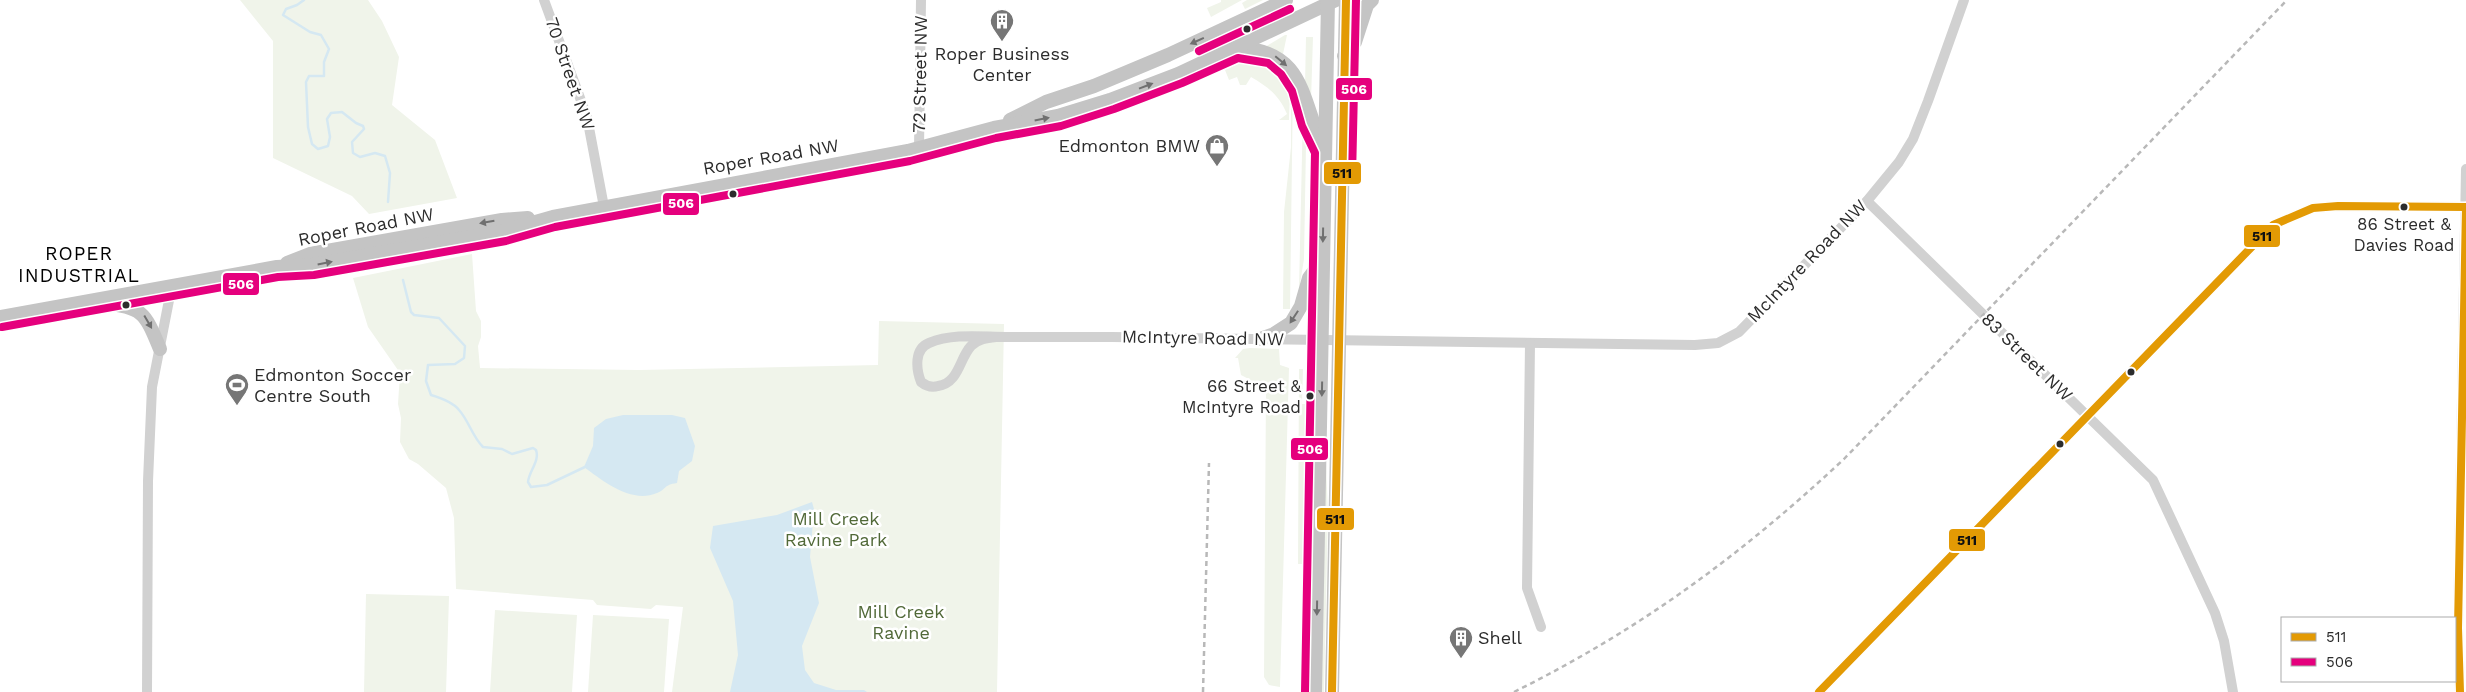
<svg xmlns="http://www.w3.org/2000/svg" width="2466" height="692" font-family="'Work Sans',sans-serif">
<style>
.green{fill:#f0f4ea}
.water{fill:#d5e8f2}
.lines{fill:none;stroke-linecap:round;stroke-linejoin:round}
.stream{stroke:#d5e8f2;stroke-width:2.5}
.minor{stroke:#d1d1d1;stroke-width:10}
.major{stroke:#c4c4c4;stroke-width:14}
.rail{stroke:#b8b8b8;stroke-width:2.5;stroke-dasharray:5 4;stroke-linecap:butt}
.bus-1-casing{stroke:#fff;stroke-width:11}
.bus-2-casing{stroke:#fff;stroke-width:11}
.bus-1{stroke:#e39a04;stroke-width:8}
.bus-2{stroke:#e5007d;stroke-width:8}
.oneway{fill:#707070}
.bus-dot{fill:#2c2c2c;stroke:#fff;stroke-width:2}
.labels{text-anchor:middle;stroke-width:5;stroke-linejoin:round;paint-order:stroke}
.bus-label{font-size:17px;fill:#2c2c2c;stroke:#fff}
.poi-label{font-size:18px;fill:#2c2c2c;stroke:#fff;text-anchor:start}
.street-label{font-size:18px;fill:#2c2c2c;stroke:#fff}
.park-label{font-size:18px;fill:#516938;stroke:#fff}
.neighbourhood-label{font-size:19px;letter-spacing:1px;fill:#000;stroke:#fff}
.line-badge{stroke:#fff;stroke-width:2}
.badge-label{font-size:14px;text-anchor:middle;font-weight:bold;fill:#fff}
.pale-badge-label{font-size:14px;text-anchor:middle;font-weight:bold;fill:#111}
</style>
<rect width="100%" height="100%" fill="#fff"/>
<g class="green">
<path d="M240,0H368L382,21L399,57L392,105L435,140L457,198L369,214L352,196L273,158V41Z"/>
<path d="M1221,0H1242L1211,17L1207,8L1221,2Z"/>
<path d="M1247,0H1263L1245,9L1242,3Z"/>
<path d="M1285,35H1287L1283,54L1265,47Z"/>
<path d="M1306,37H1313L1311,100L1305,86Z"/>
<path d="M1243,62C1258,60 1284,67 1288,85C1291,96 1289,110 1289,120H1279L1287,114C1279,95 1268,87 1251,77L1246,85H1240L1237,77L1229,80L1225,70Z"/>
<path d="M1279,67L1293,83L1290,309H1283L1284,212L1291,147V88Z"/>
<path d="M1303,110L1306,144L1304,259L1299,290Z"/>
<path d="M472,254L476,311L481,321V337L478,346L480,368L639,370L878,365L879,321L1004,324L997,692H672L683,607L656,605L651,609L597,605L593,600L456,589L454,518L446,488L418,464L409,459L400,442L401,418L398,404L400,373L368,327L353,278Z"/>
<path d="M1250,348L1279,349L1280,365L1289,368L1280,687L1269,685L1264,677L1266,388L1241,375L1238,358H1235L1243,349Z"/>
<path d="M1299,369H1303L1302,404H1307L1302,564H1298Z"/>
<path d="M1326,465L1328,512L1324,692H1320Z"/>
<path d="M366,594L449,596L446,692H364Z"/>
<path d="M495,610L577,615L572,692H490Z"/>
<path d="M593,615L669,619L664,692H588Z"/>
</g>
<g class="water">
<path d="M623,415H672L685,418L695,446L692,461L679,471L677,483C663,485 667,489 657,493C631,504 603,481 584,467L593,446L594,428L606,419Z"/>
<path d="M812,502L814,509L810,557L819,603L802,646L805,670L814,683L836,690H864L867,692H730L738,655L733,601L710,548L713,526L777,515Z"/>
</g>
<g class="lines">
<g class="stream">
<path d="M304,0L297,5L286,9L283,15L310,32L321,35L329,49L324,62V76H309L306,82L308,127L312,144L318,149L328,146L330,137L327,119L331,113L342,112L356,123L363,126L364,129L352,142L353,153L360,157L375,153L385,156L390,173L388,202"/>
<path d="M403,280L411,312L414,315L439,318L465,346L464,358L455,364L428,365L426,381L431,395C441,398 453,402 459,410C469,421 472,436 483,447L502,449L512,454L533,448L536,450C540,461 529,471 528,482L531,487L547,485L587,466"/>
</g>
<g class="minor">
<path d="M544,0L587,117L604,207"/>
<path d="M919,149L921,0"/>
<path d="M1867,201L2153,480L2215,613L2224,641L2233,692"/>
<path d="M996,337C987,338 978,339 971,346C959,359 959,383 938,386C931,388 926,386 921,382C916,369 914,349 929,343C953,333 982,337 1006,337C1042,337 1077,337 1112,337C1307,339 1501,344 1695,345L1718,343L1739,332L1867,201L1899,162L1913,139L1928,101L1964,0"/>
<path d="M1530,343L1527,588L1541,627"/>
<path d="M147,692L148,481L152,387L172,285"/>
<path d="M1819,692L2273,225L2313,208L2338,206L2466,207"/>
<path d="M2460,692L2458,628L2466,169"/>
</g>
<g class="major">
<path d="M1239,48C1305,51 1301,99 1323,148"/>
<path d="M1344,56L1355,42L1367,5L1372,0"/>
<path d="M1010,120L1046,102L1094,86L1168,55L1286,0"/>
<path d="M287,263L310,254L502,220L528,218"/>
<path d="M102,302C143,309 144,310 160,349"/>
<path d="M0,317L277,267L312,265L504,231L553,217L908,151L994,128L1058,116L1110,100L1178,74L1336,0"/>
<path d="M1260,339L1274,334L1291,323L1301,306L1309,278L1323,259"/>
<path d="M1315,692L1328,0"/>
<path d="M1332,692L1346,0"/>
</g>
<g class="rail">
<path d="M1203,692L1209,463"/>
<path d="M1514,692C1641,629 1741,555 1844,459L2287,0"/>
</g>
<g class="bus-1-casing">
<g id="bus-1">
<path d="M1332,692L1346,0"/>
<path d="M1819,692L2273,225L2313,208L2338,206L2466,207"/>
<path d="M2460,692L2458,628L2466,207"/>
</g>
</g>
<g class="bus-2-casing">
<g id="bus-2">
<path d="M1199,51L1290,9"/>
<path d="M1352,178L1356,0"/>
<path d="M2,327L278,277L314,275L506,241L555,227L910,161L996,138L1061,126L1114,109L1182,83L1238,58L1268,63L1281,74L1292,91L1302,126L1315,153L1305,692"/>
</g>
</g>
<use href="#bus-1" class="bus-1"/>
<use href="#bus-2" class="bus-2"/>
</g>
<defs><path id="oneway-solid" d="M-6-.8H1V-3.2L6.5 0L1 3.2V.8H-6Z" transform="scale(1.25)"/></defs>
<g class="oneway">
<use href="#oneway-solid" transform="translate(1197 41) rotate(156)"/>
<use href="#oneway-solid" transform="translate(1281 61) rotate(40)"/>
<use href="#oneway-solid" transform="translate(1146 86) rotate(-21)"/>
<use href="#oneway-solid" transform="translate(1042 119) rotate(-11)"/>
<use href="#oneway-solid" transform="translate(487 222) rotate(170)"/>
<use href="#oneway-solid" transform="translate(1323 235) rotate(91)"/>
<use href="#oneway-solid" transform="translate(325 263) rotate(-11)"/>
<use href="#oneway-solid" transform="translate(1294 317) rotate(123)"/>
<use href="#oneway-solid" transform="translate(148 322) rotate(60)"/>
<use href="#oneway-solid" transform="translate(1322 389) rotate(91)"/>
<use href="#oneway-solid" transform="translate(1317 608) rotate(91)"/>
</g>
<defs>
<g id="building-pin" transform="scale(1.25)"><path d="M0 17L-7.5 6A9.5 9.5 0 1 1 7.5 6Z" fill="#767676" stroke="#fff"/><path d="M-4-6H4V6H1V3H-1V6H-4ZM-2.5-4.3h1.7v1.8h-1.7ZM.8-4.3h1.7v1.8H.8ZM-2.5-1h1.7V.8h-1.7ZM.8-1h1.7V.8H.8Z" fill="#fff"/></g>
<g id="shop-pin" transform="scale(1.25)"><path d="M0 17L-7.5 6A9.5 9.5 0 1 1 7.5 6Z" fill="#767676" stroke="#fff"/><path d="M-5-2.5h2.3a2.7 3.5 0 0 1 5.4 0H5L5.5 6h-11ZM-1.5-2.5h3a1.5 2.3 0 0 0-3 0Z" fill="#fff"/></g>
<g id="stadium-pin" transform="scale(1.25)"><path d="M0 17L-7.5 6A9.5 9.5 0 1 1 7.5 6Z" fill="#767676" stroke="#fff"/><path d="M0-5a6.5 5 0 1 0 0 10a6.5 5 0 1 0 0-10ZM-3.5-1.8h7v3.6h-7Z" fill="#fff"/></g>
</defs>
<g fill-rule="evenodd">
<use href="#building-pin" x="1002" y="21"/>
<use href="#shop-pin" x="1217" y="146"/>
<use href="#stadium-pin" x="237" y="385"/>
<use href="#building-pin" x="1461" y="638"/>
</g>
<g class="bus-dot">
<circle cx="1247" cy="29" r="4.5"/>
<circle cx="733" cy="194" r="4.5"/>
<circle cx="2404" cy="207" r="4.5"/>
<circle cx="126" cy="305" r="4.5"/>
<circle cx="2131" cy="372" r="4.5"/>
<circle cx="1310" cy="396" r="4.5"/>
<circle cx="2060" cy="444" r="4.5"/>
</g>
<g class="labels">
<g class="bus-label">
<text x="2404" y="230">86 Street &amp;<tspan x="2404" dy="21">Davies Road</tspan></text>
<text x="1301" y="392" text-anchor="end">66 Street &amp;<tspan x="1301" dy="21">McIntyre Road</tspan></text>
</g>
<g class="poi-label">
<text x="1002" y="60" text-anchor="middle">Roper Business<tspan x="1002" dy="21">Center</tspan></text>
<text x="1200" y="152" text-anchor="end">Edmonton BMW</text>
<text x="254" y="381">Edmonton Soccer<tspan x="254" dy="21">Centre South</tspan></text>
<text x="1478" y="644">Shell</text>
</g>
<g class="street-label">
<text transform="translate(570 74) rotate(71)" y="6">70 Street NW</text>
<text transform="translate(920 74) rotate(-89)" y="6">72 Street NW</text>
<text transform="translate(771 157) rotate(-10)" y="6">Roper Road NW</text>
<text transform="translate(366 227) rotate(-11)" y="6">Roper Road NW</text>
<text transform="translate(1807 261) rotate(-46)" y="6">McIntyre Road NW</text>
<text transform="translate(1203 338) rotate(1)" y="6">McIntyre Road NW</text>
<text transform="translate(2027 357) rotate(44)" y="6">83 Street NW</text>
</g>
<g class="park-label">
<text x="836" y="525">Mill Creek<tspan x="836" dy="21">Ravine Park</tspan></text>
<text x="901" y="618">Mill Creek<tspan x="901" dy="21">Ravine</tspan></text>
</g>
<g class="neighbourhood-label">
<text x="79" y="260">ROPER<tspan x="79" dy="22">INDUSTRIAL</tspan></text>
</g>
</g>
<g class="line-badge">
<rect x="1335" y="77" width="38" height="24" rx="5" fill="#e5007d"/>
<rect x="1323" y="161" width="39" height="24" rx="5" fill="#e39a04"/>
<rect x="662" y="192" width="38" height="24" rx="5" fill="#e5007d"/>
<rect x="2243" y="224" width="38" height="24" rx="5" fill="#e39a04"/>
<rect x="222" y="272" width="38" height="24" rx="5" fill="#e5007d"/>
<rect x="1290" y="437" width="39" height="24" rx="5" fill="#e5007d"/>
<rect x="1316" y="507" width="39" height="24" rx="5" fill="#e39a04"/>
<rect x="1948" y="528" width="38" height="24" rx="5" fill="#e39a04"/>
</g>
<g class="badge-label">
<text x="1354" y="94">506</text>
<text x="681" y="208">506</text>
<text x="241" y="289">506</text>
<text x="1310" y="454">506</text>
</g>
<g class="pale-badge-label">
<text x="1342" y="178">511</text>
<text x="2262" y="241">511</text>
<text x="1335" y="524">511</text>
<text x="1967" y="545">511</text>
</g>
<rect x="2281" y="617" width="175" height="65" fill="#ffffff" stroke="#ababab"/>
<rect x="2291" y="633" width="25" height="8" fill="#e39a04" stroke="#ababab"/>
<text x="2326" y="642" font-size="15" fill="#2c2c2c">511</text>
<rect x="2291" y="658" width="25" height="8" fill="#e5007d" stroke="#ababab"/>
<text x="2326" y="667" font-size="15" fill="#2c2c2c">506</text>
</svg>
